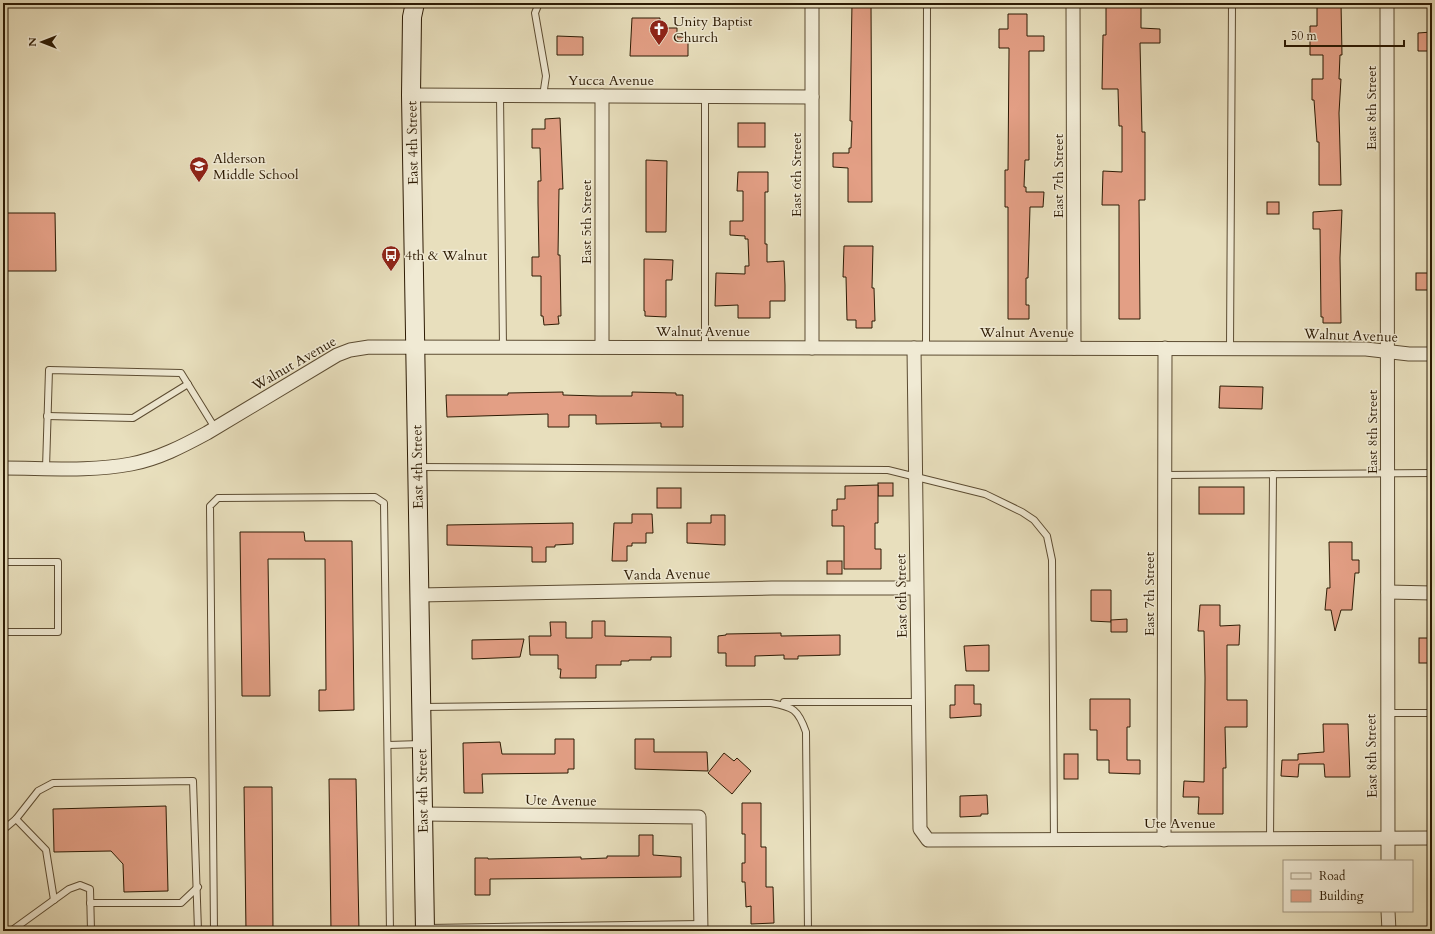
<svg xmlns="http://www.w3.org/2000/svg" width="1435" height="934" font-family="Cardo,serif">
<style>
.building{fill:#e39f85;stroke:#2d1b04}
.lines{fill:none;stroke-linecap:round;stroke-linejoin:round}
.lane-casing{stroke:#5c4c32;stroke-width:8}
.street-casing{stroke:#5c4c32;stroke-width:15}
.secondary-casing{stroke:#2d1b04;stroke-width:20}
.lane{stroke:#f0ead4;stroke-width:6}
.street{stroke:#f0ead4;stroke-width:13}
.secondary{stroke:#f0ead4;stroke-width:18}
.labels{text-anchor:middle;stroke-width:3;stroke-linejoin:round;paint-order:stroke}
.poi-label{font-size:14px;fill:#2d1b04;stroke:#f0ead4;text-anchor:start}
.street-label{font-size:14px;fill:#2d1b04;stroke:#f0ead4}
</style>
<rect width="100%" height="100%" fill="#e8dfbd"/>
<filter id="stains"><feTurbulence type="fractalNoise" baseFrequency=".005" numOctaves="4"/><feColorMatrix values="0 0 0 0 .2 0 0 0 0 .09 0 0 0 0 .02 0 0 0 .5 -.17"/></filter>
<radialGradient id="worn" r=".72"><stop offset=".6" stop-color="#630" stop-opacity="0"/><stop offset="1" stop-color="#630" stop-opacity=".3"/></radialGradient>
<g class="building">
<path d="M852,3H871L872,202H848V168L833,167V153H849V148H851L852,121H850Z"/>
<path d="M1106,3H1141V28L1160,29V43H1140L1142,132H1145V200H1139L1140,319H1119V205H1102L1103,171L1122,172V126H1119L1118,89H1102L1103,35H1106Z"/>
<path d="M1317,3H1341L1342,55H1340L1339,79H1341L1339,113L1341,185H1319V142H1317L1314,100H1312V79H1323V55H1310V26H1317Z"/>
<path d="M1008,14H1027V36H1044V51H1029V160H1025L1024,187H1026V192H1044L1043,207H1030L1028,278H1026V305H1029V319H1008V207H1005V170H1008L1009,51V48H999V29H1008Z"/>
<path d="M632,18H660V28H677V37H688V56H630Z"/>
<path d="M1432,32V51H1418V33Z"/>
<path d="M557,36L583,37V55H557Z"/>
<path d="M560,118L563,189H559L558,255H560L561,316H558L559,324L544,325L543,316H541V276H532V257H539L538,203V181H541L540,148H532V129H545V119Z"/>
<rect x="738" y="123" width="27" height="24"/>
<path d="M646,160L667,161L666,232H646Z"/>
<path d="M738,172H768V192H765V244H767V262L784,261L785,285V301H770V318H738V305L715,306L716,273L745,274V266H749L748,239H745V236L730,235V221H743V191H737Z"/>
<rect x="1267" y="202" width="12" height="12"/>
<path d="M1342,210L1340,258L1341,323H1323V317H1321L1320,229H1313V212Z"/>
<path d="M3,213H55L56,271H3Z"/>
<path d="M844,246H873L872,288H874L875,321H872V328H856V320H847L846,277H843Z"/>
<path d="M644,259L673,260L672,280H666V317L645,316V311H644Z"/>
<rect x="1416" y="273" width="16" height="17"/>
<path d="M1220,386L1263,387L1262,409L1219,408Z"/>
<path d="M563,392V395L598,396H632V392L676,393V395H683V427H661V423L596,424V415H569V427H548V414L447,417L446,395H508V393Z"/>
<rect x="878" y="483" width="15" height="13"/>
<path d="M878,485V523H875V549H881V569H844V526H832V510H837V499H845V486Z"/>
<rect x="1199" y="487" width="45" height="27"/>
<rect x="657" y="488" width="24" height="20"/>
<path d="M632,514H652L653,533H646V543H632V546H627V561H612L614,523H632Z"/>
<path d="M711,515H725V545L687,543V523H711Z"/>
<path d="M573,523V544L555,545V547H546V562H532V547L447,545V525Z"/>
<path d="M240,532H304L305,541H352L354,710L319,711V690H326L325,559H268L270,696H242Z"/>
<path d="M1329,542H1352V560H1359V573H1355L1352,610H1341L1335,631L1331,610H1325L1327,588H1330Z"/>
<rect x="827" y="561" width="15" height="13"/>
<path d="M1091,590H1111V622L1091,621Z"/>
<path d="M1200,605H1220V626L1240,625L1239,645H1227V700H1247V727H1225L1226,768H1223V814H1198L1199,797H1183L1184,781L1204,782L1205,678L1204,631H1198Z"/>
<path d="M1127,619V632H1111V620Z"/>
<path d="M592,621H605V636L671,637V657H651V660H629V661H621V665H596V678H560L561,669H558V655H530L529,636H551L550,622H566V638H592Z"/>
<path d="M781,633V636L840,635V655L798,656V659H784V655L755,656V666H726V653H718V636L726,635V634Z"/>
<rect x="1419" y="638" width="13" height="25"/>
<path d="M524,639L520,657L472,659V640Z"/>
<path d="M989,645V671H966L964,646Z"/>
<path d="M955,685H974V704H981V716L950,718V705H955Z"/>
<path d="M1090,699H1130V727H1127V760H1140V774L1109,773V760H1097V730H1090Z"/>
<path d="M1323,724H1348L1350,777H1325L1324,764H1299L1298,777L1281,776L1282,760H1298V754L1324,752Z"/>
<path d="M555,739H574V769H568V773L482,774L483,793H464L463,743L500,742L502,754H555Z"/>
<path d="M635,739H654V752H707L708,771L635,769Z"/>
<path d="M724,753L734,761L737,758L751,771L732,794L708,773Z"/>
<rect x="1064" y="754" width="14" height="25"/>
<path d="M329,779H356L359,931H331Z"/>
<path d="M244,787H272L273,931H246Z"/>
<path d="M987,795L988,814H981V816L960,817V796Z"/>
<path d="M742,803H761V847H766V887H773L774,923L751,924V906L746,907L745,882H742V863H745V834H742Z"/>
<path d="M166,806L168,891L124,892L123,864L111,851L54,852L53,809Z"/>
<path d="M639,835H653V855L681,857V877L490,879V895H475V858H488V859L581,857V859L607,858V856H639Z"/>
</g>
<g class="lines">
<g class="lane-casing">
<g id="lane">
<path d="M539,3L535,13L546,76L543,96"/>
<path d="M500,96L503,347"/>
<path d="M705,97V348"/>
<path d="M926,348L927,3"/>
<path d="M1230,348L1232,3"/>
<path d="M47,416L133,418L188,384"/>
<path d="M418,467L888,470L985,494L1022,512L1034,520L1047,536L1052,560L1054,840"/>
<path d="M46,468L49,370L181,373L215,428"/>
<path d="M1165,475L1432,473"/>
<path d="M3,562H58V632H3"/>
<path d="M784,702H918"/>
<path d="M422,707L771,703C793,707 798,709 806,732L808,931"/>
<path d="M1388,713H1432"/>
<path d="M388,745L421,744"/>
<path d="M16,819L46,850L54,900"/>
<path d="M3,830L16,819L38,791L53,783L193,781L198,931"/>
<path d="M1270,839L1273,474"/>
<path d="M90,903H181L198,887"/>
<path d="M427,928L701,924"/>
<path d="M11,931L69,889L80,885L90,889L91,931"/>
<path d="M214,931L210,506L218,498L375,497L384,503L390,931"/>
</g>
</g>
<g class="street-casing">
<g id="street">
<path d="M812,3V348"/>
<path d="M1073,3L1074,348"/>
<path d="M1387,3L1388,861"/>
<path d="M411,95L812,97"/>
<path d="M602,347V96"/>
<path d="M914,348L920,829L928,840L1432,838"/>
<path d="M3,468C45,468 90,472 131,464C158,459 183,446 207,433L337,355L350,350L369,347L1366,349L1409,354H1432"/>
<path d="M1388,592L1432,593"/>
<path d="M419,595L772,588H916"/>
<path d="M423,814L699,817L701,931"/>
<path d="M1164,840L1165,348"/>
<path d="M1388,911L1389,931"/>
</g>
</g>
<g class="secondary-casing">
<path id="secondary" d="M415,3L412,17L411,95L425,931"/>
</g>
<use href="#lane" class="lane"/>
<use href="#street" class="street"/>
<use href="#secondary" class="secondary"/>
</g>
<defs>
<g id="church-pin" transform="scale(1)"><path d="M0 17L-7.5 6A9.5 9.5 0 1 1 7.5 6Z" fill="#8f2418" stroke="#f0ead4"/><path d="M-1.2-6h2.4v3.5h3.3v2.4h-3.3V6h-2.4V-.1h-3.3v-2.4h3.3Z" fill="#fff"/></g>
<g id="school-pin" transform="scale(1)"><path d="M0 17L-7.5 6A9.5 9.5 0 1 1 7.5 6Z" fill="#8f2418" stroke="#f0ead4"/><path d="M0-5L7-2L0 1L-7-2ZM-4 1L0 2.5L4 1V4Q0 6-4 4Z" fill="#fff"/></g>
<g id="bus-pin" transform="scale(1)"><path d="M0 17L-7.5 6A9.5 9.5 0 1 1 7.5 6Z" fill="#8f2418" stroke="#f0ead4"/><path d="M-5-6H5V4H4V6H2V4H-2V6H-4V4H-5ZM-3.5-4V0h7V-4ZM-3.5 1.2v1.5H-2V1.2ZM2 1.2v1.5H3.5V1.2Z" fill="#fff"/></g>
</defs>
<g fill-rule="evenodd">
<use href="#church-pin" x="659" y="29"/>
<use href="#school-pin" x="199" y="166"/>
<use href="#bus-pin" x="391" y="255"/>
</g>
<g class="labels">
<g class="poi-label">
<text x="673" y="26">Unity Baptist<tspan x="673" dy="16">Church</tspan></text>
<text x="213" y="163">Alderson<tspan x="213" dy="16">Middle School</tspan></text>
<text x="405" y="260">4th &amp; Walnut</text>
</g>
<g class="street-label">
<text x="611" y="85">Yucca Avenue</text>
<text transform="translate(1371 108) rotate(-90)" y="5">East 8th Street</text>
<text transform="translate(412 143) rotate(-91)" y="5">East 4th Street</text>
<text transform="translate(796 175) rotate(-90)" y="5">East 6th Street</text>
<text transform="translate(1058 176) rotate(-90)" y="5">East 7th Street</text>
<text transform="translate(586 222) rotate(-90)" y="5">East 5th Street</text>
<text x="703" y="336">Walnut Avenue</text>
<text x="1027" y="337">Walnut Avenue</text>
<text transform="translate(1351 335) rotate(2)" y="5">Walnut Avenue</text>
<text transform="translate(294 363) rotate(-30)" y="5">Walnut Avenue</text>
<text transform="translate(1372 432) rotate(-90)" y="5">East 8th Street</text>
<text transform="translate(417 467) rotate(-91)" y="5">East 4th Street</text>
<text transform="translate(667 574) rotate(-1)" y="5">Vanda Avenue</text>
<text transform="translate(1149 594) rotate(-90)" y="5">East 7th Street</text>
<text transform="translate(901 596) rotate(-91)" y="5">East 6th Street</text>
<text transform="translate(1371 756) rotate(-91)" y="5">East 8th Street</text>
<text transform="translate(422 791) rotate(-91)" y="5">East 4th Street</text>
<text transform="translate(561 800) rotate(1)" y="5">Ute Avenue</text>
<text x="1180" y="828">Ute Avenue</text>
</g>
</g>
<rect width="1435" height="934" fill="none" stroke="#e8dfbd" stroke-width="16"/>
<rect x="4" y="4" width="1427" height="926" fill="none" stroke="#2d1b04" stroke-width="2"/>
<rect x="8" y="8" width="1419" height="918" fill="none" stroke="#2d1b04"/>
<rect x="1283" y="860" width="130" height="52" fill="#f0ead4" stroke="#a29781"/>
<rect x="1291" y="873" width="20" height="6" fill="#f0ead4" stroke="#a29781"/>
<text x="1319" y="880" font-size="12" fill="#2d1b04">Road</text>
<rect x="1291" y="890" width="20" height="12" fill="#e39f85" stroke="#a29781"/>
<text x="1319" y="900" font-size="12" fill="#2d1b04">Building</text>
<g transform="translate(42 42) rotate(270)" stroke="#f0ead4" stroke-width="3" paint-order="stroke">
<path d="M0-3L7 15L0 10L-7 15Z" fill="#2d1b04"/>
<text y="-6" font-size="11" font-weight="bold" text-anchor="middle" fill="#2d1b04">N</text>
</g>
<path d="M1285 40v6h119v-6" fill="none" stroke="#2d1b04" stroke-width="2"/>
<text x="1291" y="40" font-size="12" fill="#2d1b04" stroke="#f0ead4" stroke-width="3" paint-order="stroke">50 m</text>
<rect width="100%" height="100%" filter="url(#stains)"/>
<rect width="100%" height="100%" fill="url(#worn)"/>
</svg>
